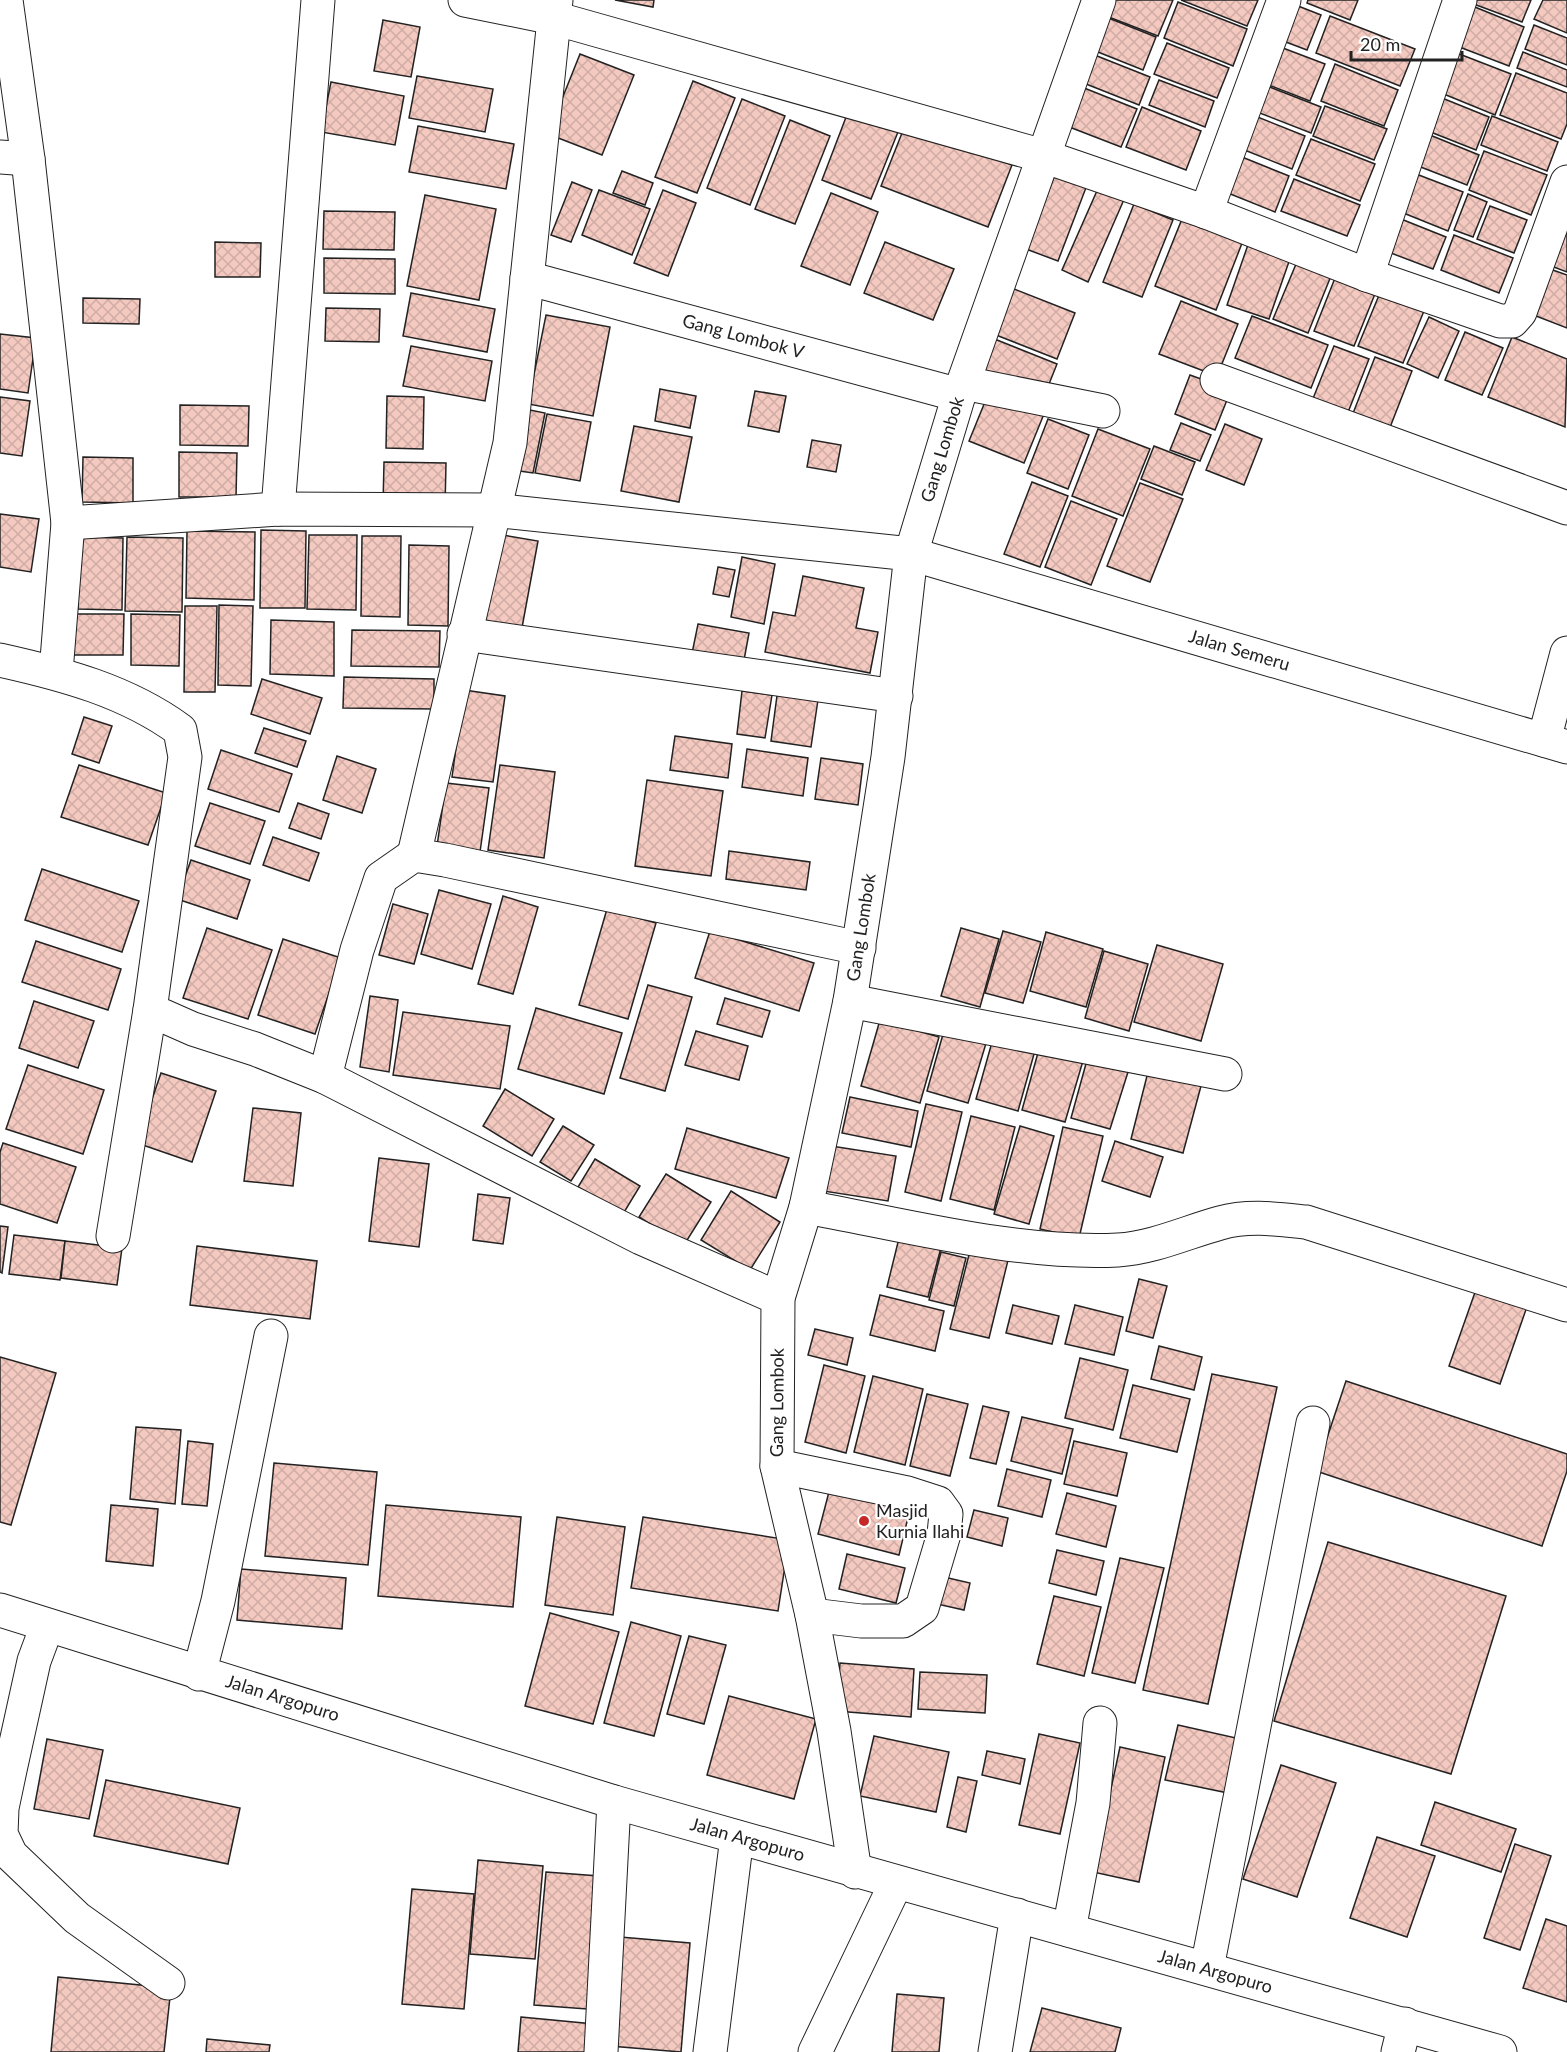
<svg xmlns="http://www.w3.org/2000/svg" width="1567" height="2052" font-family="Lato,sans-serif">
<style>
.building{fill:url(#building-cross-hatch);stroke:#222;stroke-width:1.5}
.lines{fill:none;stroke-linecap:round;stroke-linejoin:round}
.minor-casing{stroke:#222;stroke-width:35}
.highway-casing{stroke:#222;stroke-width:35}
.minor{stroke:#fff;stroke-width:33}
.highway{stroke:#fff;stroke-width:33}
.poi-dot{fill:#c62828;stroke:#fff;stroke-width:2}
.labels{text-anchor:middle;stroke-width:4.5;stroke-linejoin:round;paint-order:stroke}
.street-label{font-size:18px;fill:#222;stroke:#fff}
.poi-label{font-size:18px;fill:#222;stroke:#fff;text-anchor:start}
</style>
<defs>
<pattern id="building-cross-hatch" width="8" height="8" patternUnits="userSpaceOnUse" patternTransform="scale(1.5)"><rect width="8" height="8" fill="#f3c9c0"/><path d="M0 0l8 8M0 8l8-8" fill="none" stroke="#d0aca5"/></pattern>
</defs>
<rect width="100%" height="100%" fill="#fff"/>
<g class="building">
<path d="M615,0H654L653,7Z"/>
<path d="M1112,0H1173L1158,36L1106,16Z"/>
<path d="M1181,0H1258L1247,26Z"/>
<path d="M1308,0H1358L1350,20L1307,3Z"/>
<path d="M1472,0H1531L1522,22L1471,3Z"/>
<path d="M1543,0H1567V33L1534,19Z"/>
<path d="M1178,2L1247,29L1233,66L1164,38Z"/>
<path d="M1465,3L1524,27L1509,66L1449,43Z"/>
<path d="M1293,4L1321,15L1307,50L1278,39Z"/>
<path d="M1101,15L1156,37L1143,70L1088,48Z"/>
<path d="M1330,16L1415,49L1400,86L1316,53Z"/>
<path d="M383,20L420,27L411,77L374,71Z"/>
<path d="M1534,25L1567,38V65L1525,49Z"/>
<path d="M1167,43L1229,68L1217,98L1154,74Z"/>
<path d="M1275,45L1325,64L1310,101L1261,82Z"/>
<path d="M1449,50L1511,74L1495,115L1434,90Z"/>
<path d="M1087,52L1150,77L1139,105L1076,80Z"/>
<path d="M1523,52L1567,70V87L1517,68Z"/>
<path d="M580,54L634,75L602,155L548,134Z"/>
<path d="M1335,64L1398,90L1384,126L1321,101Z"/>
<path d="M1516,73L1567,93V124L1561,139L1500,115Z"/>
<path d="M417,76L493,89L485,132L409,118Z"/>
<path d="M1159,80L1214,101L1205,127L1149,105Z"/>
<path d="M693,81L735,98L697,193L655,177Z"/>
<path d="M331,82L404,96L395,145L321,132Z"/>
<path d="M1257,82L1321,107L1311,133L1247,108Z"/>
<path d="M1074,84L1137,109L1121,147L1059,123Z"/>
<path d="M1437,96L1489,117L1476,150L1423,129Z"/>
<path d="M742,99L785,116L750,205L707,188Z"/>
<path d="M1325,106L1387,129L1374,160L1313,136Z"/>
<path d="M1142,107L1201,131L1186,170L1126,147Z"/>
<path d="M848,112L898,132L871,199L822,180Z"/>
<path d="M1250,114L1305,136L1292,169L1237,147Z"/>
<path d="M1492,116L1558,142L1547,171L1481,145Z"/>
<path d="M790,120L830,136L795,224L755,209Z"/>
<path d="M906,123L1012,165L988,227L881,186Z"/>
<path d="M418,126L514,144L506,189L409,172Z"/>
<path d="M1425,133L1479,155L1467,185L1413,164Z"/>
<path d="M1311,139L1375,164L1360,201L1296,175Z"/>
<path d="M1484,151L1547,175L1531,215L1469,190Z"/>
<path d="M1237,155L1289,176L1275,212L1223,191Z"/>
<path d="M622,171L653,183L645,205L613,193Z"/>
<path d="M1056,172L1087,185L1058,261L1026,249Z"/>
<path d="M1411,172L1463,192L1448,231L1396,210Z"/>
<path d="M1294,179L1360,205L1347,236L1281,211Z"/>
<path d="M572,182L592,190L571,242L551,235Z"/>
<path d="M1100,184L1126,195L1088,282L1062,270Z"/>
<path d="M599,190L650,209L632,255L582,235Z"/>
<path d="M663,190L696,203L668,276L634,263Z"/>
<path d="M831,193L878,212L850,285L801,266Z"/>
<path d="M1468,194L1487,202L1473,237L1454,230Z"/>
<path d="M425,195L496,209L479,300L407,286Z"/>
<path d="M1134,204L1173,220L1142,297L1103,282Z"/>
<path d="M1490,206L1527,220L1514,253L1477,239Z"/>
<path d="M1186,209L1246,233L1216,310L1155,286Z"/>
<path d="M324,211L395,212L394,250L323,249Z"/>
<path d="M1396,217L1446,237L1433,269L1383,250Z"/>
<path d="M1567,230V272L1546,264Z"/>
<path d="M1454,235L1513,258L1499,293L1441,270Z"/>
<path d="M1250,239L1292,253L1269,319L1227,305Z"/>
<path d="M215,242L261,243L260,277H215Z"/>
<path d="M885,242L954,269L933,320L864,293Z"/>
<path d="M1299,257L1333,271L1308,333L1273,319Z"/>
<path d="M324,258L395,259V294L324,293Z"/>
<path d="M1339,268L1379,284L1354,346L1314,331Z"/>
<path d="M1550,269L1567,275V328L1531,314Z"/>
<path d="M1009,287L1075,313L1057,359L991,333Z"/>
<path d="M1382,288L1426,306L1403,363L1358,346Z"/>
<path d="M411,293L495,309L487,352L403,336Z"/>
<path d="M83,298L140,299L139,324L83,323Z"/>
<path d="M1181,301L1238,324L1217,376L1159,354Z"/>
<path d="M326,308L380,309L379,342L325,341Z"/>
<path d="M546,315L610,327L593,416L528,404Z"/>
<path d="M1252,316L1328,345L1311,388L1235,358Z"/>
<path d="M1429,317L1459,331L1438,378L1407,364Z"/>
<path d="M1465,332L1503,348L1482,395L1445,380Z"/>
<path d="M0,334L36,338L28,393L0,389Z"/>
<path d="M987,336L1057,364L1045,394L975,367Z"/>
<path d="M1512,337L1567,359L1565,427L1488,397Z"/>
<path d="M411,346L492,361L485,401L403,386Z"/>
<path d="M1334,346L1369,359L1343,425L1308,411Z"/>
<path d="M1375,357L1412,371L1387,435L1350,421Z"/>
<path d="M1190,375L1231,390L1215,430L1175,414Z"/>
<path d="M660,389L696,396L690,428L655,421Z"/>
<path d="M755,391L786,396L779,432L748,426Z"/>
<path d="M989,392L1044,414L1024,463L969,441Z"/>
<path d="M387,396L424,397L423,449L386,448Z"/>
<path d="M0,397L30,401L22,456L0,453Z"/>
<path d="M180,405L249,406L248,446L180,445Z"/>
<path d="M525,409L545,413L533,473L513,470Z"/>
<path d="M547,414L591,422L580,481L535,473Z"/>
<path d="M1048,419L1089,435L1068,489L1027,473Z"/>
<path d="M1181,423L1211,435L1200,461L1170,450Z"/>
<path d="M1225,424L1262,439L1244,485L1206,470Z"/>
<path d="M634,426L692,437L679,502L621,491Z"/>
<path d="M1098,429L1150,449L1123,516L1072,496Z"/>
<path d="M812,440L841,445L836,472L807,467Z"/>
<path d="M1154,446L1195,462L1182,495L1141,479Z"/>
<path d="M179,452L237,453L236,497H179Z"/>
<path d="M83,457L133,458V503L82,502Z"/>
<path d="M384,462L446,463L445,508L383,506Z"/>
<path d="M1032,482L1068,496L1040,567L1004,554Z"/>
<path d="M1140,483L1183,499L1150,582L1107,566Z"/>
<path d="M1071,501L1117,519L1091,585L1045,567Z"/>
<path d="M0,514L39,519L31,572L0,567Z"/>
<path d="M261,530L306,531L305,608H260Z"/>
<path d="M187,531L255,532L254,600L186,598Z"/>
<path d="M491,533L538,541L521,633L474,624Z"/>
<path d="M309,535H357L356,610L307,609Z"/>
<path d="M362,536H401L400,617L361,616Z"/>
<path d="M79,537L123,538L122,610L78,609Z"/>
<path d="M127,537L183,538L182,612L125,611Z"/>
<path d="M409,545L449,546L448,626L408,625Z"/>
<path d="M742,557L775,564L764,624L731,617Z"/>
<path d="M718,567L735,570L729,597L713,594Z"/>
<path d="M803,576L864,588L856,628L878,632L870,673L765,652L773,612L795,616Z"/>
<path d="M219,605L253,606L251,686L218,685Z"/>
<path d="M185,606H217L215,692H184Z"/>
<path d="M75,614H124L123,655H74Z"/>
<path d="M131,614L180,615L179,666L131,665Z"/>
<path d="M271,620L334,622V676L270,674Z"/>
<path d="M698,624L749,633L740,682L688,673Z"/>
<path d="M352,630L440,631L439,667L351,666Z"/>
<path d="M344,677L434,679V709L343,708Z"/>
<path d="M262,679L322,698L310,734L251,714Z"/>
<path d="M778,688L819,693L811,747L771,741Z"/>
<path d="M464,690L505,696L493,782L452,777Z"/>
<path d="M742,691L772,695L765,738L737,734Z"/>
<path d="M84,717L112,726L99,763L72,754Z"/>
<path d="M264,728L306,741L297,767L255,753Z"/>
<path d="M675,736L732,744L728,778L670,770Z"/>
<path d="M747,749L808,758L803,796L742,787Z"/>
<path d="M221,750L292,774L279,812L208,789Z"/>
<path d="M337,756L376,769L362,813L323,800Z"/>
<path d="M821,758L863,764L858,805L815,799Z"/>
<path d="M79,765L166,793L148,845L61,817Z"/>
<path d="M500,765L555,772L544,858L488,850Z"/>
<path d="M647,780L723,791L711,876L635,866Z"/>
<path d="M446,783L489,788L480,852L437,846Z"/>
<path d="M210,803L265,821L250,864L195,846Z"/>
<path d="M298,803L329,814L321,839L289,828Z"/>
<path d="M273,837L319,853L309,881L263,865Z"/>
<path d="M729,851L810,862L806,890L726,879Z"/>
<path d="M191,860L250,880L237,919L177,899Z"/>
<path d="M42,869L139,901L122,952L25,920Z"/>
<path d="M439,890L491,904L472,969L421,954Z"/>
<path d="M503,896L538,907L513,994L478,984Z"/>
<path d="M393,904L428,914L414,964L379,955Z"/>
<path d="M607,909L656,923L628,1019L579,1005Z"/>
<path d="M207,928L272,950L248,1019L183,998Z"/>
<path d="M961,928L999,939L980,1007L941,996Z"/>
<path d="M710,931L814,963L799,1011L695,978Z"/>
<path d="M1003,931L1041,942L1023,1003L985,993Z"/>
<path d="M1046,932L1103,949L1086,1007L1030,991Z"/>
<path d="M283,939L341,958L315,1034L258,1015Z"/>
<path d="M36,941L121,969L108,1010L22,982Z"/>
<path d="M1157,945L1223,964L1201,1041L1134,1022Z"/>
<path d="M1104,951L1148,964L1129,1031L1085,1018Z"/>
<path d="M648,985L692,997L665,1091L620,1078Z"/>
<path d="M370,996L398,1000L389,1072L360,1067Z"/>
<path d="M725,998L770,1011L762,1037L717,1024Z"/>
<path d="M34,1001L94,1021L78,1068L19,1048Z"/>
<path d="M536,1008L622,1033L604,1094L518,1069Z"/>
<path d="M403,1012L510,1026L500,1089L393,1075Z"/>
<path d="M880,1020L939,1037L920,1103L861,1086Z"/>
<path d="M945,1027L987,1040L968,1103L927,1091Z"/>
<path d="M696,1031L748,1046L739,1080L685,1065Z"/>
<path d="M994,1035L1036,1047L1018,1111L976,1099Z"/>
<path d="M1041,1042L1085,1054L1065,1122L1022,1110Z"/>
<path d="M1087,1060L1128,1072L1110,1129L1071,1118Z"/>
<path d="M28,1065L104,1090L83,1154L6,1129Z"/>
<path d="M1148,1072L1201,1086L1183,1153L1131,1139Z"/>
<path d="M161,1073L216,1091L192,1162L137,1143Z"/>
<path d="M505,1089L554,1119L532,1156L483,1126Z"/>
<path d="M850,1097L918,1111L911,1147L842,1133Z"/>
<path d="M926,1104L962,1112L941,1201L905,1192Z"/>
<path d="M253,1108L301,1113L293,1186L244,1181Z"/>
<path d="M971,1116L1015,1127L994,1210L950,1199Z"/>
<path d="M563,1126L594,1145L571,1181L540,1162Z"/>
<path d="M1020,1126L1054,1136L1029,1224L994,1214Z"/>
<path d="M1063,1127L1103,1136L1079,1238L1040,1229Z"/>
<path d="M687,1128L789,1158L776,1198L675,1169Z"/>
<path d="M1115,1141L1163,1157L1150,1197L1102,1181Z"/>
<path d="M3,1143L76,1167L57,1223L0,1204V1152Z"/>
<path d="M831,1146L896,1156L888,1201L823,1191Z"/>
<path d="M379,1158L429,1164L419,1247L369,1241Z"/>
<path d="M595,1159L640,1186L623,1214L578,1187Z"/>
<path d="M666,1174L711,1202L684,1245L639,1217Z"/>
<path d="M731,1191L780,1222L750,1270L701,1240Z"/>
<path d="M478,1194L510,1198L503,1244L473,1240Z"/>
<path d="M0,1226L8,1227L2,1273L0,1272Z"/>
<path d="M901,1230L943,1240L928,1297L887,1287Z"/>
<path d="M14,1235L65,1241L60,1280L9,1274Z"/>
<path d="M65,1241L122,1248L117,1285L61,1278Z"/>
<path d="M972,1243L1010,1252L989,1338L950,1329Z"/>
<path d="M197,1246L317,1261L310,1319L190,1305Z"/>
<path d="M941,1252L966,1258L954,1306L929,1300Z"/>
<path d="M1139,1279L1167,1286L1153,1338L1126,1331Z"/>
<path d="M1479,1281L1530,1298L1500,1384L1449,1366Z"/>
<path d="M880,1295L944,1311L935,1351L870,1335Z"/>
<path d="M1013,1305L1059,1316L1052,1344L1006,1333Z"/>
<path d="M1075,1305L1123,1317L1114,1355L1065,1344Z"/>
<path d="M815,1329L853,1338L847,1365L808,1355Z"/>
<path d="M1159,1346L1202,1357L1194,1390L1151,1379Z"/>
<path d="M0,1357L56,1373L11,1525L0,1522Z"/>
<path d="M1080,1358L1128,1370L1113,1430L1065,1418Z"/>
<path d="M824,1365L865,1376L846,1453L805,1442Z"/>
<path d="M1212,1374L1277,1387L1208,1704L1143,1690Z"/>
<path d="M873,1376L923,1389L905,1465L854,1452Z"/>
<path d="M1346,1381L1567,1454V1471L1542,1546L1316,1471Z"/>
<path d="M1133,1385L1190,1399L1177,1452L1120,1438Z"/>
<path d="M927,1394L968,1404L950,1476L910,1466Z"/>
<path d="M983,1406L1009,1412L996,1464L970,1458Z"/>
<path d="M1022,1417L1073,1429L1062,1474L1011,1461Z"/>
<path d="M136,1427L181,1430L175,1504L130,1499Z"/>
<path d="M188,1441L213,1444L207,1506L182,1504Z"/>
<path d="M1074,1441L1127,1453L1117,1496L1064,1484Z"/>
<path d="M274,1463L377,1472L368,1565L265,1556Z"/>
<path d="M1007,1469L1051,1480L1042,1517L998,1506Z"/>
<path d="M830,1488L910,1509L899,1555L818,1534Z"/>
<path d="M1067,1493L1116,1506L1106,1547L1056,1534Z"/>
<path d="M111,1505L158,1509L153,1566L106,1561Z"/>
<path d="M386,1505L521,1517L513,1607L378,1596Z"/>
<path d="M974,1510L1008,1518L1002,1546L967,1537Z"/>
<path d="M557,1517L625,1527L613,1615L545,1605Z"/>
<path d="M643,1517L789,1540L778,1611L631,1588Z"/>
<path d="M1328,1542L1506,1596L1451,1774L1274,1721Z"/>
<path d="M1057,1550L1104,1561L1096,1595L1049,1583Z"/>
<path d="M847,1554L905,1568L896,1603L839,1589Z"/>
<path d="M1120,1558L1164,1568L1135,1683L1092,1673Z"/>
<path d="M241,1569L346,1578L342,1629L237,1620Z"/>
<path d="M944,1577L970,1583L964,1610L937,1604Z"/>
<path d="M1054,1596L1101,1607L1084,1676L1037,1664Z"/>
<path d="M550,1613L619,1632L593,1724L525,1706Z"/>
<path d="M631,1622L681,1636L654,1736L604,1723Z"/>
<path d="M689,1636L726,1645L704,1724L667,1714Z"/>
<path d="M840,1663L914,1669L911,1717L836,1711Z"/>
<path d="M920,1672L987,1675L985,1713L918,1709Z"/>
<path d="M729,1696L816,1719L794,1799L707,1775Z"/>
<path d="M1178,1725L1245,1740L1233,1794L1165,1780Z"/>
<path d="M1039,1734L1080,1743L1060,1834L1019,1825Z"/>
<path d="M874,1736L949,1752L936,1812L860,1796Z"/>
<path d="M47,1739L103,1750L89,1819L34,1809Z"/>
<path d="M1120,1747L1165,1757L1139,1882L1093,1872Z"/>
<path d="M987,1751L1025,1759L1020,1784L982,1775Z"/>
<path d="M1281,1765L1336,1783L1297,1897L1243,1879Z"/>
<path d="M958,1777L977,1781L966,1832L947,1827Z"/>
<path d="M106,1780L240,1808L228,1864L94,1836Z"/>
<path d="M1435,1802L1516,1829L1501,1872L1421,1845Z"/>
<path d="M1377,1837L1435,1856L1407,1937L1350,1918Z"/>
<path d="M1515,1844L1551,1856L1520,1950L1484,1938Z"/>
<path d="M478,1860L543,1866L535,1959L470,1954Z"/>
<path d="M546,1872L599,1876L587,2009L534,2005Z"/>
<path d="M412,1889L474,1894L464,2009L402,2004Z"/>
<path d="M1546,1919L1567,1926V2002L1523,1988Z"/>
<path d="M620,1937L690,1943L681,2052L610,2046Z"/>
<path d="M58,1977L171,1988L164,2052H51Z"/>
<path d="M897,1994L944,1998L939,2052H892Z"/>
<path d="M1042,2008L1121,2028L1115,2052H1030Z"/>
<path d="M521,2017L594,2024L591,2052H518Z"/>
<path d="M207,2039L270,2045L269,2052H206Z"/>
</g>
<g class="lines">
<g class="minor-casing">
<g id="minor">
<path d="M6,0L28,159L68,523L56,672"/>
<path d="M465,0L554,18L1043,156L1206,212L1367,275L1500,321H1512L1520,312L1567,182"/>
<path d="M0,157L28,159"/>
<path d="M1206,212L1284,0"/>
<path d="M1367,275L1460,0"/>
<path id="s1" d="M527,278L959,395"/>
<path d="M1217,380L1567,508"/>
<path d="M964,383L1103,411"/>
<path d="M278,509L318,0"/>
<path id="s2" d="M68,523L278,509L492,510L911,554L1567,747"/>
<path d="M464,634L896,696"/>
<path d="M0,660C63,674 127,691 180,730L185,757L150,1010L193,1029L255,1049L325,1077L641,1238L778,1298"/>
<path d="M1544,740L1567,653"/>
<path d="M414,855L510,443L556,0"/>
<path d="M850,1001L1225,1074"/>
<path d="M325,1077L357,950L381,878L414,855L445,860L859,948"/>
<path d="M806,1207C905,1225 1018,1255 1118,1250C1153,1248 1187,1232 1220,1223C1248,1215 1277,1219 1306,1222L1567,1305"/>
<path d="M113,1236L150,1010"/>
<path d="M777,1466L907,1493L938,1503L946,1514L944,1534L922,1608L903,1621H861L812,1615"/>
<path d="M47,1626L34,1661L10,1770L2,1808L1,1834L11,1855L77,1918L168,1983"/>
<path d="M199,1674L218,1601L271,1336"/>
<path id="s3" d="M855,1872L834,1731L812,1615L777,1466L778,1298L806,1207L850,1001L888,757L911,554L959,395L1099,0"/>
<path d="M1069,1930L1093,1803L1100,1723"/>
<path d="M1207,1968L1313,1423"/>
<path d="M601,2052L614,1802"/>
<path d="M710,2052L737,1837"/>
<path d="M815,2052L896,1883"/>
<path d="M995,2052L1017,1915"/>
<path d="M1398,2052L1405,2024"/>
</g>
</g>
<g class="highway-casing">
<g id="highway">
<path id="s4" d="M0,1610L614,1802L1500,2052"/>
</g>
</g>
<use href="#minor" class="minor"/>
<use href="#highway" class="highway"/>
</g>
<circle class="poi-dot" cx="864" cy="1521" r="6"/>
<g class="labels">
<g class="street-label">
<text dy="6" stroke="none"><textPath href="#s1" startOffset="224">Gang Lombok V</textPath></text>
<text dy="6" stroke="none"><textPath href="#s3" startOffset="1448">Gang Lombok</textPath></text>
<text dy="6" stroke="none"><textPath href="#s2" startOffset="1188">Jalan Semeru</textPath></text>
<text dy="6" stroke="none"><textPath href="#s3" startOffset="962">Gang Lombok</textPath></text>
<text dy="6" stroke="none"><textPath href="#s3" startOffset="477">Gang Lombok</textPath></text>
<text dy="6" stroke="none"><textPath href="#s4" startOffset="296">Jalan Argopuro</textPath></text>
<text dy="6" stroke="none"><textPath href="#s4" startOffset="782">Jalan Argopuro</textPath></text>
<text dy="6" stroke="none"><textPath href="#s4" startOffset="1268">Jalan Argopuro</textPath></text>
</g>
<g class="poi-label">
<text x="876" y="1517">Masjid<tspan x="876" dy="21">Kurnia Ilahi</tspan></text>
</g>
</g>
<path d="M1351 51v9h111v-9" fill="none" stroke="#222222" stroke-width="3"/>
<text x="1360" y="51" font-size="18" fill="#222222" stroke="#ffffff" stroke-width="4.5" paint-order="stroke">20 m</text>
</svg>
